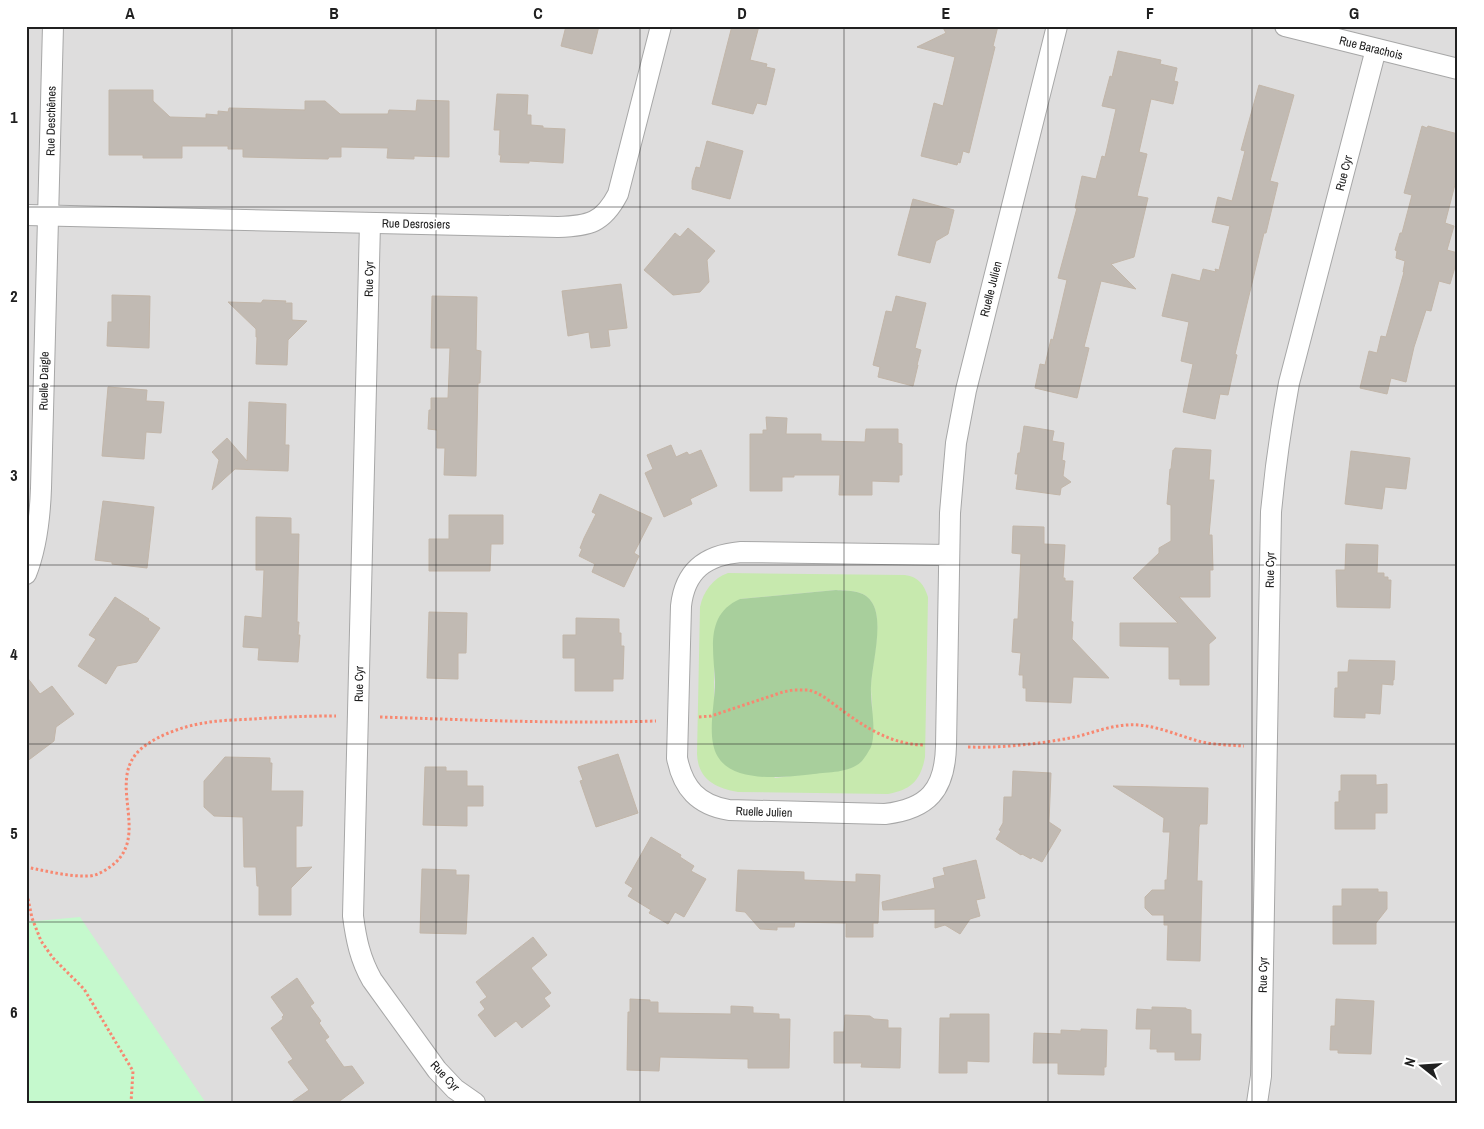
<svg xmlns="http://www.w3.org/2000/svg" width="1484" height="1129" font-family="'Archivo Narrow',sans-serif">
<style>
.residential{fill:#dedddd}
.grass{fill:#c7e9ae;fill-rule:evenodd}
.forest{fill:#a8cf9c}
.park{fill:#c5f9cd}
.building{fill:#c1bab3;stroke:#c2b6a9}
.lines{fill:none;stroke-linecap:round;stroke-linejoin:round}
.street-casing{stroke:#a7a7a7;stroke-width:22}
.path{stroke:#f78871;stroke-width:3;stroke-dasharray:2.5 2.5;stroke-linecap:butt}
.street{stroke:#fff;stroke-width:20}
.grid{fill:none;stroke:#202020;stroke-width:1;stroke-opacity:0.55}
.labels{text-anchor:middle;stroke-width:4;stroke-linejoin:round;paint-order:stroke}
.street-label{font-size:12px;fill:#202020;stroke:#fff}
.neatline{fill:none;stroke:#202020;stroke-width:2}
.grid-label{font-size:16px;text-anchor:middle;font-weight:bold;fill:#202020}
</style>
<rect width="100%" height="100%" fill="#f0eee7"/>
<rect class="residential" x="26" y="26" width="1432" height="1077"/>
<path class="grass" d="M728,573L905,575C919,577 924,585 928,597L925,757C921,780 911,790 888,794L738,792C715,788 698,779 697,754L700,607C703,592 713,578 728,573ZM836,590C848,591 864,590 871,601C885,620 871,664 871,687C871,696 873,705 872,714C872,728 865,748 861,762L848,769L775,778L714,701V665L740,599Z"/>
<path class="forest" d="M836,590C848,591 864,590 871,601C885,619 872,664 871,686C870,703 877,731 871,747C869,751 864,759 861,762C849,773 828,772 814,774C787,777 734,784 718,757C706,738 715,705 715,682C714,651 704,615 740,599Z"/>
<path class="park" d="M80,917L206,1103H26V922Z"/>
<g class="building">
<path d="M566,26H599L592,54L561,46Z"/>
<path d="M732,26H759L750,60L767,64L766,67L775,69L766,105L757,103L753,114L712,104Z"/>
<path d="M942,26H998L993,46L995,47L969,153L963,151L960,163L958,162L957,165L921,156L934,103L943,106L955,57L917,47L946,33Z"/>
<path d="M1118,51L1161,60L1160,64L1177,68L1174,81L1178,82L1173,104L1151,99L1139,152L1147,154L1137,196L1148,198L1134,257L1111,264L1136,289L1101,281L1084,347L1089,348L1077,398L1035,388L1040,364L1045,365L1051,339L1053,340L1067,280L1058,278L1077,208H1075L1082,176L1096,179L1102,156L1105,157L1116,109L1102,106L1110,76L1112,77Z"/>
<path d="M1259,85L1294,95L1270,181L1278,183L1266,233H1264L1235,354L1237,355L1228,395L1220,394L1215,419L1183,412L1193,364L1181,361L1189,322L1162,316L1172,274L1200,281L1203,269L1216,272L1215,269L1219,270L1230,226L1212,222L1218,197L1232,201L1245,151L1241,150Z"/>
<path d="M109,90H153V101L170,117L206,118V114L218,115V111L228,112L229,108L305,110V101H325L340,114H388L389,110L416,111L417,100L449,101V157L414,156V159L387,158L388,148L341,147V157H329L328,159L243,157V149H228V146H182V158H143V155H109Z"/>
<path d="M497,94L528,95L527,115H531V125L543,126V128L565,129L563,163L529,161V163L500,162L501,155H499L500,130H494Z"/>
<path d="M1422,126L1427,128L1428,126L1458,134V173L1445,223L1454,226L1447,250L1458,253V257L1450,284L1439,281L1431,311L1426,310L1414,347L1406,382L1391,378L1387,394L1360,388L1369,351L1377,353L1381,336L1386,337L1404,272H1403L1405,261L1396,258L1397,251L1395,250L1400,233H1402L1412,195L1404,193Z"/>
<path d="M707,141L743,151L730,199L692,189V181L696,167L700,168Z"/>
<path d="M913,199L954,210L948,234L936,241L930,263L898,255Z"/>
<path d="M688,228L715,251L707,260L709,282L700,292L673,295L644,270L675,233L680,237Z"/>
<path d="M621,284L627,328L608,330L610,346L591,348L589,332L568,336L562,291Z"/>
<path d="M112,295L150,296L149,348L107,346L108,322H112Z"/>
<path d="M432,296L477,297L476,350L481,351L480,383H478L476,476L444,475L445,448H437V430L428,429L429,410H431V398H448L450,348H431Z"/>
<path d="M896,296L926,303L915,348L921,350L917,365H918L913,386L878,377L880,367L873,365L886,311L892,312Z"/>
<path d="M263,300L286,301L285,303H292V320L307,321L288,340L287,365L256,364L257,337H256V329L228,302L261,303Z"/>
<path d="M108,387L147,390L146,401L164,402L161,433L146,432L144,459L102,456Z"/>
<path d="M249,402L286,404L285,445H289L288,471L235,469L212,490L219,460L212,452L227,438L247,461Z"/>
<path d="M766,417L787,418L786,434H821V441L865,442L866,429H898V443L902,444V475H899V482L872,481V495H839L840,475H794V477H782V491H750V434H763V430H767Z"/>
<path d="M1024,426L1054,431L1052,441L1064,443L1062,460L1065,461L1063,476L1071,482L1061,488L1060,495L1016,489L1018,474H1015L1018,453H1020Z"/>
<path d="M671,445L676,457L687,452L689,455L701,450L717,486L690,499L692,504L664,517L645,473L653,469L647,455Z"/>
<path d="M1175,448L1211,450L1209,480H1214L1209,535H1212L1213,570H1210V597H1179L1216,638L1209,644V685H1180V679H1169V647L1120,646V623H1178L1133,578L1159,553V548L1171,541V505L1167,504L1170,469H1171L1173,450H1174Z"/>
<path d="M1351,451L1410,458L1406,489L1385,487L1382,509L1345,504Z"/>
<path d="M600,494L652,518L634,553L639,556L624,587L592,572L595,564L579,556L582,549L580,548L584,538L596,514L592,512Z"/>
<path d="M103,501L154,507L147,568L112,564V562L95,560Z"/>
<path d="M449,515H503V544H491L490,571H429V539H449Z"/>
<path d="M256,517L291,518V534H299L297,622H299L298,635H300L298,662L258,660L259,648L243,647L245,616L262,618L264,570H256Z"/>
<path d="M1013,526L1044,527V544L1065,545L1063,578H1065V581H1073L1071,621L1073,622L1072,639L1109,678L1073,677L1071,703L1026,701V688H1023V675H1019L1021,653L1012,652L1014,619H1018L1021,554L1012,553Z"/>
<path d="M1346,544L1378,545L1377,573H1384V577H1388V580H1391L1390,608L1337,607L1336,570H1345Z"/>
<path d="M115,597L149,619L148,620L160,628L137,662L117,666L106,684L78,666L96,639L89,635Z"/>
<path d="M429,612L467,613L466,653H458V679L427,678Z"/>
<path d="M576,618L619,619V633H621V646H624L623,679H613V691H575V658H563V635H576Z"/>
<path d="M1349,660L1395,661L1394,680H1393V685L1382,684L1380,714L1365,713V718L1334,717L1335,688H1338V672H1348Z"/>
<path d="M26,676L40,694L52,686L74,714L56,727L54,741L26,762Z"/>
<path d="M618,754L638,813L596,827L580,781L583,780L578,767Z"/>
<path d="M225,757L270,758V763H272L271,791H303L302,826H296V868L312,867L291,888V915H259V886H257L256,867H244L243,817L214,816L204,807V781Z"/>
<path d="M425,767H446V771H467V786H483V806H467V826L423,825Z"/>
<path d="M1013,771L1051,773L1049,822L1061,830L1042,862L1032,857L1031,859L1022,854L1021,855L996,839L1001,831L999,830L1003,823L1004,797H1012Z"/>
<path d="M1341,775H1376V785L1387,784V813H1375V829H1335V802H1339V791H1341Z"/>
<path d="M1113,786L1208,788L1207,824H1200L1199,827L1197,881H1202L1200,961L1167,960L1168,925H1164V915H1152L1145,908V897L1152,890H1165V880H1167L1170,832H1163L1164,818Z"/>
<path d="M651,837L681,855L680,857L694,866L691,871L706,879L684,917L675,912L668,924L649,913L651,910L628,896L633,888L625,883Z"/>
<path d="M976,860L985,898L976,900L980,916L970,919L960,934L945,925L935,928V909L883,910L882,902L935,888L933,878L945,875L943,868Z"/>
<path d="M422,869L456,870V875H469L466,934L420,933Z"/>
<path d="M738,870L804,872V880L856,882V874L880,875L878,923H873V937H846V923L795,922L794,927H777V930L760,929L745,912L736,911Z"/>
<path d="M1342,889H1378V892H1387V909L1376,923V944H1333V906H1342Z"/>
<path d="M533,937L547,955L531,968L551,993L544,998L550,1006L522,1028L516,1021L495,1037L478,1015L485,1009L480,1002L487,997L476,982Z"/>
<path d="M297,978L314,1003L310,1006L321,1021L319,1023L329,1037L325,1040L344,1067L352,1066L364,1083L337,1103H290L309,1090L288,1062L293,1059L271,1028L283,1019L282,1017L284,1015L271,997Z"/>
<path d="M630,999L650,1000V1002H658V1013L731,1014V1006L753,1007V1013L779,1014V1019H790L789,1068H748V1059L660,1057L659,1071L627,1070L628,1012H630Z"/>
<path d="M1336,999L1374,1001L1371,1054L1338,1053V1050H1330L1331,1026H1335Z"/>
<path d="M1152,1007L1186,1008V1009L1191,1010V1034H1201L1200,1060H1175V1052H1157V1049H1150L1151,1029H1136L1137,1009L1152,1010Z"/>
<path d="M950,1014H989V1062L967,1061V1073H939L940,1018H950Z"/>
<path d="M845,1015L870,1016L874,1019L888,1020V1028H901L900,1068L861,1067L862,1063H834V1032H844Z"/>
<path d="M1081,1029L1107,1030L1106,1067H1104V1075L1058,1074V1063H1033L1034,1033L1061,1034V1030L1081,1031Z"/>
</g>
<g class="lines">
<g class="street-casing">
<g id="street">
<path d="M1285,26L1458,69"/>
<path d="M26,215L558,227C589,226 603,223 618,194L661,26"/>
<path d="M370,223L353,916C356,939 360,959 372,980L437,1070L455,1089L475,1103"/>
<path d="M949,555L741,552C706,555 685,570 681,606L677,758C683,788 698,805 729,810L885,814C928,809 945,790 946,746L950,513L956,443L966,390L1057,26"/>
<path d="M26,574C37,547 40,517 41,488L53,26"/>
<path d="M1257,1103L1261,1076L1271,512C1275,469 1281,426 1289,383L1376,49"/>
</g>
</g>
<g class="path">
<path d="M380,717C472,720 564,724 656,721"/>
<path d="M699,717L711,716L783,692L793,690H809L817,693L824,697C856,720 883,744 924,745"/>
<path d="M968,747C1003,748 1040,744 1075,737C1092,733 1109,726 1127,725C1153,723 1178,736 1202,742C1216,745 1230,745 1244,746"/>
<path d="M26,867C47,871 69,877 90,876C98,875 104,871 110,867C151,838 109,787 136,754C149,738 183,726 204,723C220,720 236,720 253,719C280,717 308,716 336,716"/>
<path d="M26,889L32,918L41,941L53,958L84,989L133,1071L131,1103"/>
</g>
<use href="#street" class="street"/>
</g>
<path class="grid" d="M232,26V1103M436,26V1103M640,26V1103M844,26V1103M1048,26V1103M1252,26V1103M26,207H1458M26,386H1458M26,565H1458M26,744H1458M26,922H1458"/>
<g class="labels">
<g class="street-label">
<text transform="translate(1371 48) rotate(14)" y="4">Rue Barachois</text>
<text transform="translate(51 121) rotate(-89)" y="4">Rue Deschênes</text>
<text transform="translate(1344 173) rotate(-76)" y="4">Rue Cyr</text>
<text transform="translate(416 224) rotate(1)" y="4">Rue Desrosiers</text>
<text transform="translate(369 279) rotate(-89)" y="4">Rue Cyr</text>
<text transform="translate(991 289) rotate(-76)" y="4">Ruelle Julien</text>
<text transform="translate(44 381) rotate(-89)" y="4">Ruelle Daigle</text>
<text transform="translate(1270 570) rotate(-89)" y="4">Rue Cyr</text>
<text transform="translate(359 684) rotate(-89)" y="4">Rue Cyr</text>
<text transform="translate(764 812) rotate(2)" y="4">Ruelle Julien</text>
<text transform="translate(1263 975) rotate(-89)" y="4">Rue Cyr</text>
<text transform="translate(445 1076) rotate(47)" y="4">Rue Cyr</text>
</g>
</g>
<rect width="1484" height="1129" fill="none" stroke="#ffffff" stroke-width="55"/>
<g transform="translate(1422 1066) rotate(287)" stroke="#ffffff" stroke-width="4" paint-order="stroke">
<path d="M0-4L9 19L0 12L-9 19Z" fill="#202020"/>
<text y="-8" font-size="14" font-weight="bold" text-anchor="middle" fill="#202020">N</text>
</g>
<rect x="28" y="28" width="1428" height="1074" class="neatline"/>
<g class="grid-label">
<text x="130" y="19">A</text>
<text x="334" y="19">B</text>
<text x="538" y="19">C</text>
<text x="742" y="19">D</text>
<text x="946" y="19">E</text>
<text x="1150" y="19">F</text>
<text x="1354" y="19">G</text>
<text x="14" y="123">1</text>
<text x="14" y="302">2</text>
<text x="14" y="481">3</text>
<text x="14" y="660">4</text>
<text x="14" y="839">5</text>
<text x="14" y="1018">6</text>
</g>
</svg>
